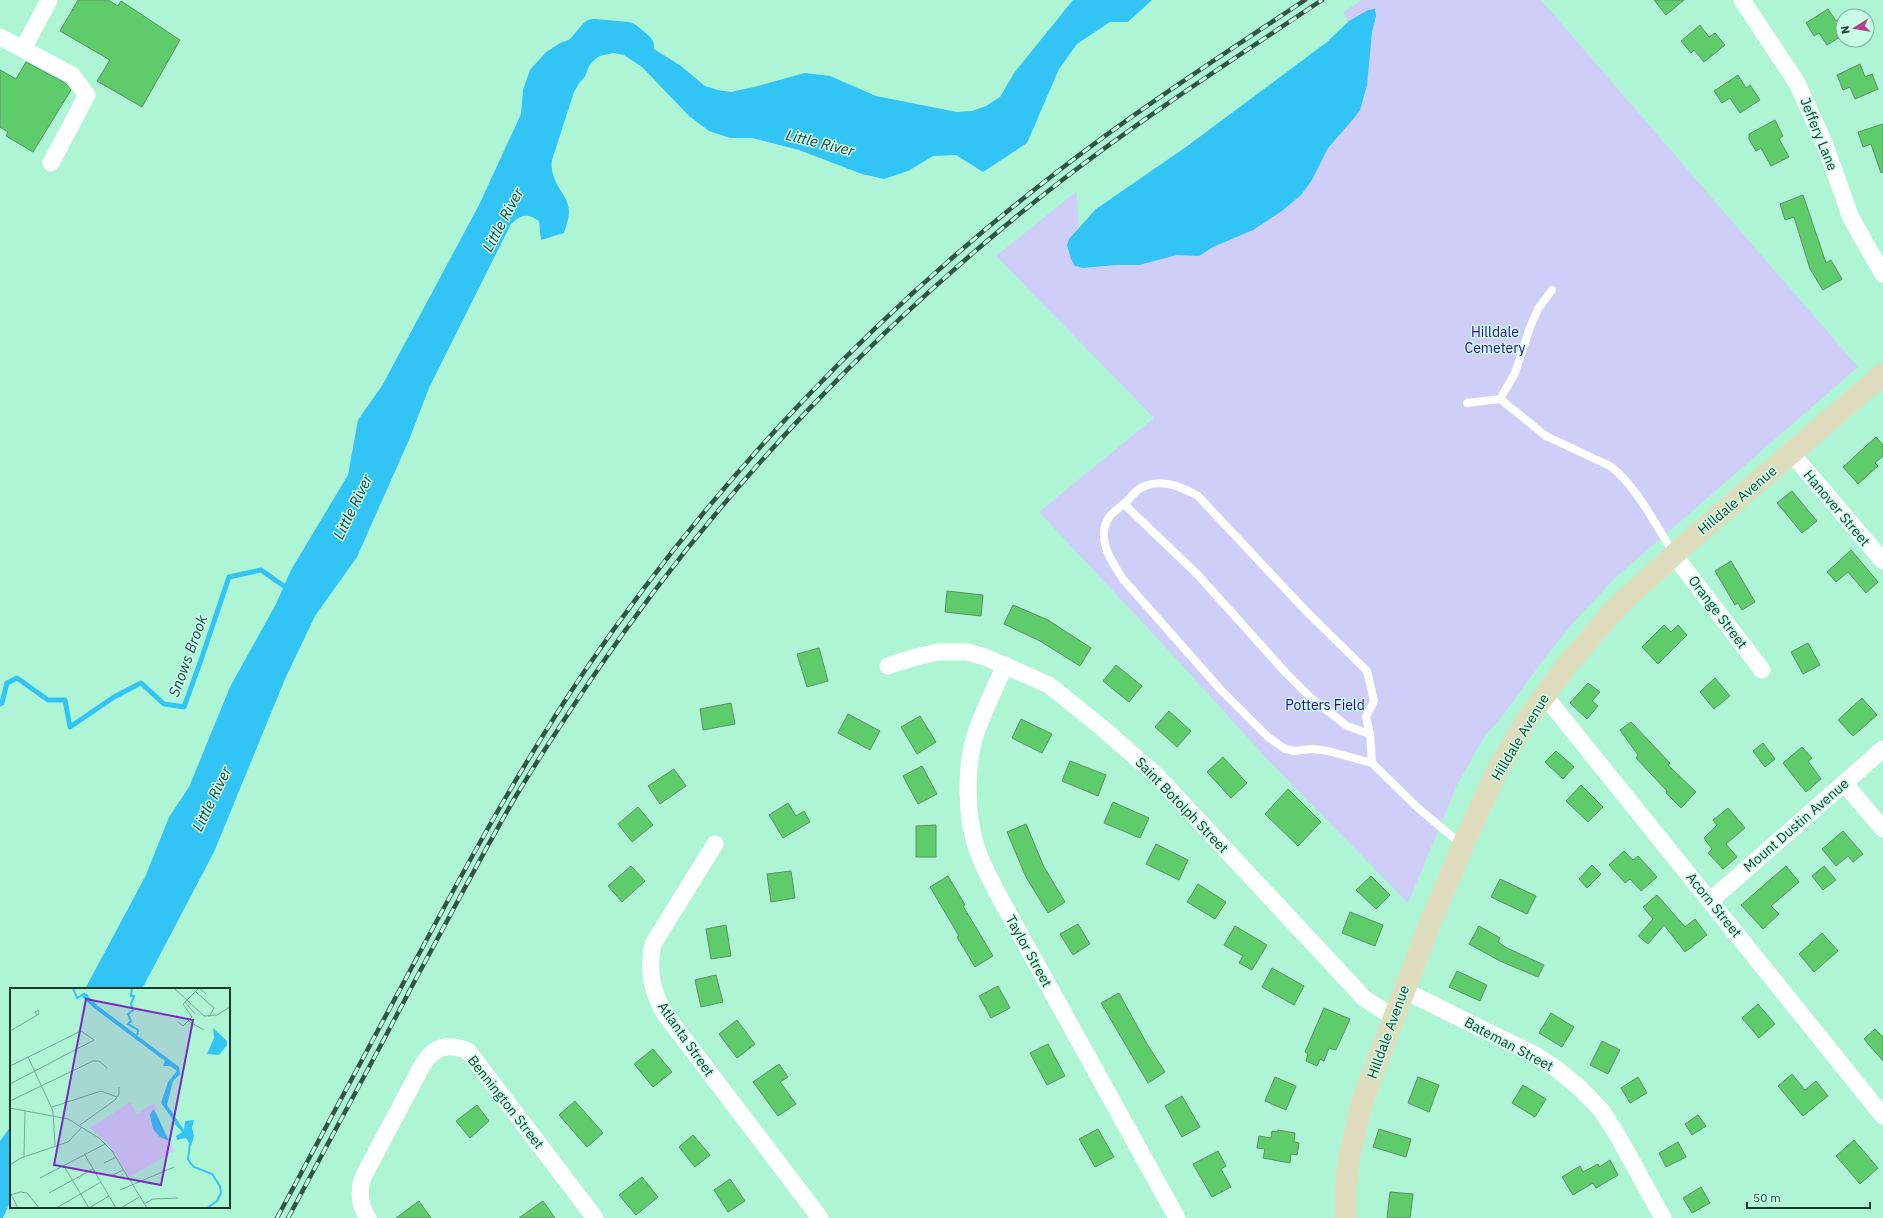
<svg xmlns="http://www.w3.org/2000/svg" width="1883" height="1218" font-family="'IBM Plex Sans',sans-serif">
<style>
.green{fill:#cfcef8}
.water{fill:#31c4f5}
.lines{fill:none;stroke-linecap:round;stroke-linejoin:round}
.stream{stroke:#31c4f5;stroke-width:5}
.river{stroke:#31c4f5;stroke-width:30}
.building{fill:#5ecc6a;stroke:#608e63}
.lane{stroke:#fff;stroke-width:8}
.street{stroke:#fff;stroke-width:17}
.secondary{stroke:#e0ddbe;stroke-width:22}
.rail-casing{stroke:#315445;stroke-width:4.5}
.rail{stroke:#c7ffe6;stroke-width:3;stroke-dasharray:9;stroke-linecap:butt}
.labels{text-anchor:middle;stroke-width:3;stroke-linejoin:round;paint-order:stroke}
.street-label{font-size:14px;fill:#1d3a2e;stroke:#c7ffe6}
.park-label{font-size:14px;fill:#3a0198;stroke:#c7ffe6}
.water-label{font-size:15px;font-style:italic;fill:#203c48;stroke:#c7ffe6}
.inset-river{fill:none;stroke:#31c4f5;stroke-width:2}
.inset-road{fill:none;stroke:#74aa93;stroke-width:1}
.view{fill:#7b2cbf;fill-opacity:0.15;stroke:#7b2cbf;stroke-width:2}
.inset-edge{fill:none;stroke:#1d3a2e;stroke-width:2}
</style>
<rect width="100%" height="100%" fill="#aef5d6"/>
<path class="green" d="M1362,0H1541L1858,367L1615,578L1572,624L1543,660L1501,718L1484,737L1457,785L1408,903L1268,760L1158,639L1039,512L1154,418L996,256L1077,191L1079,252L1356,36L1343,12Z"/>
<g class="water">
<path d="M1073,0H1152L1128,22H1110L1077,44L1059,69L1027,143L983,172L956,155L933,156L908,171L884,179L862,174L799,150L752,138H730L709,131L689,116L642,67L624,55L614,53L599,56L591,63L574,92L552,160C549,184 568,193 569,211C569,218 566,227 564,233L541,240L539,221C527,213 522,214 511,224L429,388L409,440L357,557L315,616L285,679L214,852L142,989H85L146,875L169,817L189,787L230,687L276,604L291,570L348,475L358,420L383,384L479,205L521,114L523,90L530,70L546,52L560,43L577,37L627,32L681,66L705,86L718,90L731,92L754,87L805,73L830,76L876,96L957,112L972,111L986,106L1000,97L1014,73Z"/>
<path d="M1375,9L1376,16L1372,32L1367,85L1360,110L1355,117L1328,148L1312,180L1301,195L1282,211L1253,230L1213,247L1199,256L1177,255L1139,265H1115L1083,268L1075,266L1071,259L1067,245L1069,239L1096,209L1186,147L1327,42L1349,21L1368,10Z"/>
<path d="M11,1126V1200L3,1218H0V1141Z"/>
</g>
<g class="lines">
<path class="stream" d="M0,704L2,703L7,683L17,678L48,700H65L70,727L114,697L141,683L164,704L184,707L201,660L229,577L261,570L288,589"/>
<path class="river" d="M572,69L576,55L594,34L627,37L639,47"/>
</g>
<g class="building">
<path d="M78,0H108L118,6L121,1L180,40L142,107L97,81L110,60L60,31Z"/>
<path d="M1654,0H1684L1666,15Z"/>
<path d="M1828,9L1836,21L1843,17V35L1827,45L1819,33L1814,36L1806,23Z"/>
<path d="M1700,25L1709,37L1715,33L1725,45L1704,62L1694,50L1691,53L1681,41Z"/>
<path d="M26,62L65,83L71,90L33,152L6,136L8,132L0,127V70L16,79Z"/>
<path d="M1860,64L1865,77L1872,74L1878,89L1855,99L1850,87L1843,90L1837,75Z"/>
<path d="M1738,75L1746,88L1750,85L1760,100L1740,113L1730,98L1722,103L1714,91Z"/>
<path d="M1775,120L1783,136L1779,139L1789,157L1771,166L1761,148L1756,151L1749,139V134Z"/>
<path d="M1883,124V172L1881,173L1871,144L1863,147L1858,132Z"/>
<path d="M1803,195L1826,263L1831,260L1842,279L1823,290L1810,269L1794,217L1785,220L1780,204Z"/>
<path d="M1876,437L1883,445V456L1875,463L1878,466L1858,484L1843,467Z"/>
<path d="M1792,491L1817,521L1802,533L1777,503Z"/>
<path d="M1851,550L1878,582L1866,593L1848,572L1836,582L1827,572Z"/>
<path d="M1731,561L1755,602L1742,610L1738,603L1735,605L1715,571Z"/>
<path d="M947,591L983,595L981,616L945,612Z"/>
<path d="M1013,605L1048,620L1091,648L1080,666L1040,641L1004,624Z"/>
<path d="M1664,625L1671,632L1678,625L1687,635L1658,664L1642,647Z"/>
<path d="M1808,643L1820,665L1803,674L1791,652Z"/>
<path d="M819,648L828,681L807,687L797,654Z"/>
<path d="M1116,665L1142,686L1129,702L1103,681Z"/>
<path d="M1715,678L1730,696L1714,709L1700,692Z"/>
<path d="M1588,683L1600,692L1592,701L1598,706L1587,719L1570,703Z"/>
<path d="M1862,698L1877,715L1853,736L1838,720Z"/>
<path d="M731,703L735,724L703,730L700,709Z"/>
<path d="M1169,711L1191,731L1177,747L1155,727Z"/>
<path d="M848,714L880,731L870,750L838,733Z"/>
<path d="M920,716L936,742L917,754L901,727Z"/>
<path d="M1021,719L1052,734L1042,753L1012,738Z"/>
<path d="M1631,722L1670,763L1668,765L1696,792L1681,808L1666,793L1667,791L1636,758L1638,755L1620,730Z"/>
<path d="M1763,743L1775,759L1765,767L1753,751Z"/>
<path d="M1802,747L1812,758L1808,761L1821,779L1806,792L1783,763Z"/>
<path d="M1556,751L1574,767L1563,779L1545,762Z"/>
<path d="M1223,757L1247,783L1231,798L1207,772Z"/>
<path d="M1070,761L1106,775L1098,796L1062,781Z"/>
<path d="M922,766L937,794L918,804L903,776Z"/>
<path d="M674,769L686,786L660,804L648,786Z"/>
<path d="M1581,785L1603,807L1588,822L1566,801Z"/>
<path d="M1288,789L1321,822L1298,846L1265,814Z"/>
<path d="M1113,802L1149,818L1140,838L1104,823Z"/>
<path d="M788,803L796,816L804,811L810,822L783,838L769,815Z"/>
<path d="M638,807L653,825L632,842L618,824Z"/>
<path d="M1728,808L1745,828L1726,844L1737,857L1723,869L1708,853L1712,849L1704,838L1717,825L1713,820Z"/>
<path d="M1026,824L1044,867L1065,902L1048,913L1026,877L1007,832Z"/>
<path d="M936,825V857H916V826Z"/>
<path d="M1843,831L1863,854L1853,862L1848,856L1836,866L1822,849Z"/>
<path d="M1156,844L1188,860L1179,880L1146,864Z"/>
<path d="M1624,851L1633,860L1638,856L1657,877L1641,891L1630,879L1625,883L1609,865Z"/>
<path d="M1592,865L1601,874L1587,888L1579,879Z"/>
<path d="M631,866L645,881L622,902L608,886Z"/>
<path d="M1786,866L1799,882L1771,906L1779,914L1763,929L1741,905Z"/>
<path d="M1824,866L1836,880L1823,890L1812,876Z"/>
<path d="M791,871L795,898L771,902L767,874Z"/>
<path d="M948,876L965,905L963,906L993,956L975,967L957,937L959,936L930,887Z"/>
<path d="M1371,876L1390,895L1376,909L1356,890Z"/>
<path d="M1500,879L1536,896L1527,914L1491,897Z"/>
<path d="M1198,884L1226,902L1215,919L1187,902Z"/>
<path d="M1657,895L1685,927L1695,919L1707,935L1685,952L1664,925L1648,944L1638,936L1653,919L1643,907Z"/>
<path d="M1350,912L1383,925L1375,946L1342,933Z"/>
<path d="M1078,924L1090,944L1073,955L1060,934Z"/>
<path d="M726,925L731,956L711,959L706,929Z"/>
<path d="M1235,926L1267,945L1252,970L1239,963L1243,956L1224,945Z"/>
<path d="M1479,926L1500,938L1498,942L1507,948L1544,965L1538,977L1500,961L1469,944Z"/>
<path d="M1822,933L1838,951L1814,972L1799,954Z"/>
<path d="M1272,968L1304,986L1294,1005L1262,987Z"/>
<path d="M1457,971L1487,985L1480,1001L1449,987Z"/>
<path d="M716,975L723,1002L701,1007L695,980Z"/>
<path d="M998,986L1010,1008L991,1018L979,996Z"/>
<path d="M1119,993L1147,1044L1165,1072L1148,1083L1101,1003Z"/>
<path d="M1758,1004L1775,1024L1759,1038L1742,1018Z"/>
<path d="M1324,1008L1350,1019L1336,1050L1329,1048L1324,1061L1320,1059L1317,1066L1306,1061L1308,1054L1305,1052Z"/>
<path d="M1551,1013L1574,1027L1562,1047L1539,1033Z"/>
<path d="M737,1020L755,1044L737,1058L719,1034Z"/>
<path d="M1875,1029L1883,1037V1061L1864,1039Z"/>
<path d="M1602,1041L1620,1050L1608,1074L1590,1065Z"/>
<path d="M1048,1044L1065,1076L1047,1085L1030,1053Z"/>
<path d="M653,1049L672,1072L653,1087L634,1064Z"/>
<path d="M779,1064L788,1077L780,1082L796,1104L778,1116L753,1082Z"/>
<path d="M1792,1074L1805,1090L1816,1081L1828,1096L1803,1116L1778,1086Z"/>
<path d="M1275,1077L1296,1086L1286,1110L1265,1101Z"/>
<path d="M1418,1077L1439,1085L1429,1112L1408,1103Z"/>
<path d="M1638,1077L1647,1093L1630,1103L1621,1088Z"/>
<path d="M1523,1085L1546,1099L1535,1117L1512,1103Z"/>
<path d="M1182,1096L1200,1127L1182,1137L1165,1106Z"/>
<path d="M575,1101L603,1133L587,1147L559,1115Z"/>
<path d="M477,1105L489,1121L470,1138L456,1121Z"/>
<path d="M1698,1115L1706,1126L1692,1135L1685,1124Z"/>
<path d="M1098,1129L1114,1157L1095,1167L1079,1139Z"/>
<path d="M1379,1129L1411,1139L1406,1157L1373,1147Z"/>
<path d="M1278,1130L1295,1133L1294,1142L1299,1143L1297,1155L1291,1154L1290,1163L1263,1158L1265,1149L1257,1148L1259,1136L1271,1138L1272,1131L1278,1132Z"/>
<path d="M693,1135L710,1155L695,1167L679,1147Z"/>
<path d="M1854,1140L1878,1168L1860,1184L1836,1156Z"/>
<path d="M1678,1142L1686,1157L1666,1167L1659,1153Z"/>
<path d="M1218,1151L1226,1166L1221,1169L1231,1187L1212,1197L1193,1164Z"/>
<path d="M1610,1160L1618,1175L1596,1188L1593,1183L1573,1195L1562,1177L1580,1166L1583,1172L1598,1164L1599,1167Z"/>
<path d="M642,1177L658,1197L636,1215L619,1195Z"/>
<path d="M730,1179L745,1201L728,1212L714,1190Z"/>
<path d="M1701,1187L1710,1203L1692,1213L1683,1198Z"/>
<path d="M1390,1192L1413,1194L1410,1218H1387Z"/>
<path d="M419,1201L431,1218H396Z"/>
<path d="M543,1201L555,1218H519Z"/>
</g>
<g class="lines">
<g class="lane">
<path d="M1500,399L1546,436L1610,466C1635,484 1657,527 1674,554"/>
<path d="M1467,403L1500,399L1515,373L1530,327L1538,309L1552,290"/>
<path d="M1124,504L1198,575L1286,673L1311,698L1347,726L1370,734"/>
<path d="M1372,763L1370,734L1366,717L1374,701L1367,671L1306,611L1198,496C1180,486 1159,477 1139,489C1133,493 1129,500 1124,504C1113,512 1104,519 1104,533C1103,550 1114,564 1122,578L1220,689L1268,737L1285,749L1294,751L1312,749L1328,751L1372,763L1418,808L1462,845"/>
</g>
<g class="street">
<path d="M1742,0L1797,83L1825,145L1851,218L1883,274"/>
<path d="M0,37L72,75L87,95L51,163"/>
<path d="M23,49L49,0"/>
<path d="M1792,454L1883,561"/>
<path d="M1674,555L1762,670"/>
<path d="M1005,665C996,686 986,706 978,727C964,764 965,819 979,855C988,877 1000,898 1011,918L1177,1218"/>
<path d="M888,666L912,658L938,652H967L985,657L1049,685L1101,727L1156,775L1364,998L1393,1017"/>
<path d="M1544,695L1883,1116"/>
<path d="M1844,783L1883,829"/>
<path d="M715,844L653,944C647,971 652,995 668,1018L820,1218"/>
<path d="M1710,901L1883,749"/>
<path d="M1403,990L1537,1056L1558,1070L1581,1089L1602,1111L1619,1138L1663,1218"/>
<path d="M368,1218C359,1205 358,1192 363,1177L423,1064C434,1046 449,1043 468,1051L595,1218"/>
</g>
<path class="secondary" d="M1345,1218L1346,1182L1349,1158L1362,1102L1430,923L1463,845L1495,775L1528,718L1567,665L1616,608L1689,541L1883,374"/>
<g class="rail-casing">
<g id="rail">
<path d="M277,1218C322,1134 367,1051 412,967C466,866 520,767 584,672C713,482 875,312 1057,172C1137,110 1221,56 1305,0"/>
<path d="M288,1218C332,1136 376,1055 419,973C450,916 480,858 513,801C538,759 565,718 592,678C720,489 881,321 1061,181C1145,116 1234,59 1322,0"/>
</g>
</g>
<use href="#rail" class="rail"/>
</g>
<g class="labels">
<g class="street-label">
<text transform="translate(1819 134) rotate(68)" y="5">Jeffery Lane</text>
<text transform="translate(1737 500) rotate(-40)" y="5">Hilldale Avenue</text>
<text transform="translate(1837 508) rotate(50)" y="5">Hanover Street</text>
<text transform="translate(1718 612) rotate(53)" y="5">Orange Street</text>
<text transform="translate(1520 737) rotate(-59)" y="5">Hilldale Avenue</text>
<text transform="translate(1182 805) rotate(46)" y="5">Saint Botolph Street</text>
<text transform="translate(1796 825) rotate(-41)" y="5">Mount Dustin Avenue</text>
<text transform="translate(1714 905) rotate(51)" y="5">Acorn Street</text>
<text transform="translate(1029 951) rotate(61)" y="5">Taylor Street</text>
<text transform="translate(1388 1032) rotate(-70)" y="5">Hilldale Avenue</text>
<text transform="translate(686 1039) rotate(55)" y="5">Atlanta Street</text>
<text transform="translate(1509 1044) rotate(28)" y="5">Bateman Street</text>
<text transform="translate(506 1102) rotate(52)" y="5">Bennington Street</text>
</g>
<g class="park-label">
<text x="1495" y="337">Hilldale<tspan x="1495" dy="16">Cemetery</tspan></text>
<text x="1325" y="710">Potters Field</text>
</g>
<g class="water-label">
<text transform="translate(820 143) rotate(14)" y="5">Little River</text>
<text transform="translate(503 220) rotate(-62)" y="5">Little River</text>
<text transform="translate(353 507) rotate(-64)" y="5">Little River</text>
<text transform="translate(188 656) rotate(-70)" y="5">Snows Brook</text>
<text transform="translate(212 799) rotate(-64)" y="5">Little River</text>
</g>
</g>
<g transform="translate(10 988)">
<rect width="220" height="220" fill="#aef5d6"/>
<path d="M120,114L127,126L144,115L148,123L143,122L165,163L119,189L101,159L80,140Z" fill="#cfcef8"/>
<path d="M76,6L88,18L169,79L170,86L163,93L157,117L174,142L175,133L184,132L182,140L184,148L181,158L176,150L167,152L166,148L172,144L151,115L158,94L167,83L160,78H153L155,73L84,20L72,9ZM203,40L217,53V57L209,67L197,66L204,50ZM143,121L146,125L159,153L150,149L143,141L140,127Z" fill="#31c4f5"/>
<path class="inset-river" d="M63,0L67,10L74,6L78,8M122,0L121,8H124L121,16L123,22L118,26L121,33L118,36L128,42L127,47M165,135L174,144M180,156L178,171L181,176L184,179L202,186L210,198L211,205L207,213L197,220"/>
<path class="inset-road" d="M164,0L194,28L207,27L220,19M186,4L204,20L199,29M175,14L185,26M178,33L194,42M168,34L173,38L182,29L173,16L189,0L196,6M0,43L29,26L28,22L25,24L27,27M18,69L43,123L45,158M0,78L71,43L84,52L0,96M0,113L83,73H89L97,80M42,119L91,103L107,109M0,120L58,131L89,150L102,163L137,220M70,137L105,112L109,106V99M75,167L106,220M14,169L15,123M94,175L106,169M0,177L11,170L58,154L72,139M54,178L79,220M101,188L113,182M30,190L95,156M110,202L164,179M0,204L8,220M39,205L83,181M0,207L10,204L17,205L29,220M134,216L143,211L168,210M48,219L91,194M79,220L99,208M111,220L129,209"/>
<path class="view" d="M76,11L183,32L151,197L44,177Z"/>
<rect width="220" height="220" class="inset-edge"/>
</g>
<g transform="translate(1855 28) rotate(259)"><circle r="19" fill="#c7ffe6" stroke="#83b09c"/>
<path d="M0-3L7 15L0 10L-7 15Z" fill="#b93c8b"/>
<text y="-6" font-size="11" font-weight="bold" text-anchor="middle" fill="#1d3a2e">N</text>
</g>
<path d="M1747 1202v6h123v-6" fill="none" stroke="#1d3a2e" stroke-width="2"/>
<text x="1753" y="1202" font-size="12" fill="#1d3a2e" stroke="#c7ffe6" stroke-width="3" paint-order="stroke">50 m</text>
</svg>
